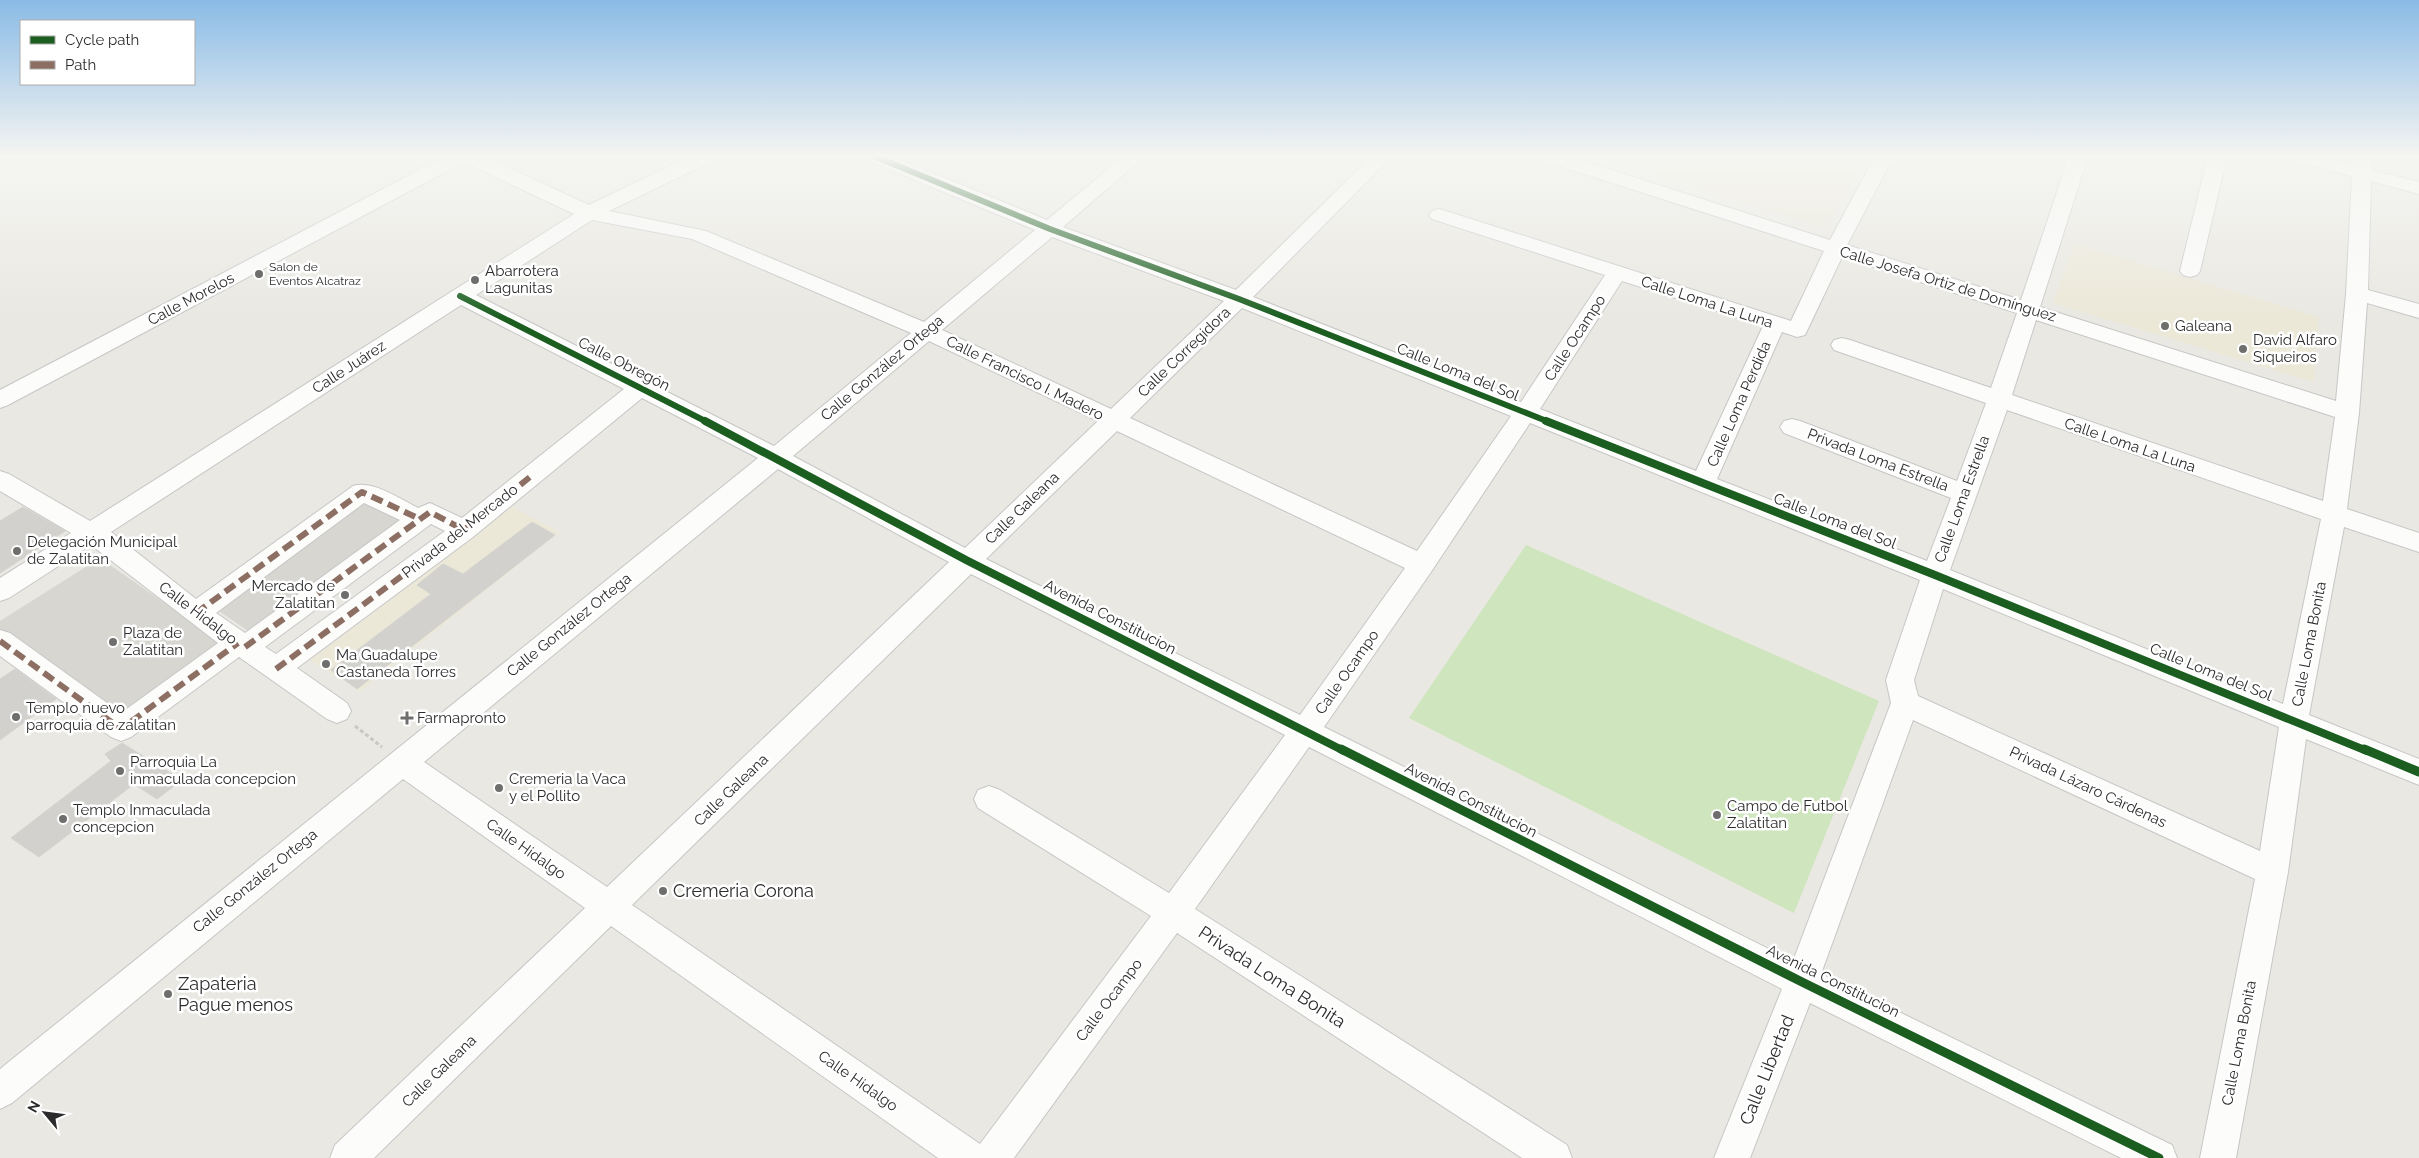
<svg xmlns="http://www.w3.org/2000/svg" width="2419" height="1158" font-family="Raleway,sans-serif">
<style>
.education{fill:#ebe8d8}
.pitch{fill:#cfe5bd}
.plaza{fill:#d7d6d0}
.building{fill:#d2d1cd;stroke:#d4d3ce}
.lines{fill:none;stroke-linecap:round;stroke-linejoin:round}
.minor-casing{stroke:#c7c6c6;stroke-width:2}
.path{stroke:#c8c8c7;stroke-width:3;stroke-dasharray:4 2.5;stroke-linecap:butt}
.minor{fill:#fcfcfb;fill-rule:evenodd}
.quiet{stroke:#8d6e63;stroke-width:6;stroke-dasharray:12 6;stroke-linecap:butt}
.cycleway-far2-casing{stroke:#fff;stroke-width:9}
.cycleway-far1-casing{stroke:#fff;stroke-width:11}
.cycleway-casing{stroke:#fff;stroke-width:12}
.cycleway-far2{stroke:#1b5e20;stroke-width:6}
.cycleway-far1{stroke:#1b5e20;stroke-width:8}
.cycleway{stroke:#1b5e20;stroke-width:9}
.poi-dot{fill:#6e6e6c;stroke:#fff;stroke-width:2}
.labels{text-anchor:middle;stroke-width:5;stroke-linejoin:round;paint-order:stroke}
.far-poi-label{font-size:12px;fill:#2c2c2c;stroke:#fff;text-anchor:start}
.poi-label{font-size:15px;fill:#2c2c2c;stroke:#fff;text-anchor:start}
.street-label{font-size:15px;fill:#2c2c2c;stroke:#fff}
.near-poi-label{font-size:18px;fill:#2c2c2c;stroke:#fff;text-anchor:start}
.near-street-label{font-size:18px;fill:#2c2c2c;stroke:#fff}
</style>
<rect width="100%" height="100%" fill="#e9e8e2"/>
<g class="education">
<path d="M1594,156H1867L1826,228Z"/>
<path d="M2075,244L2319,317L2314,382L2053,303Z"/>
<path d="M512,507L559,532L360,691L310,660Z"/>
</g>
<path class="pitch" d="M1526,545L1879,701L1794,913L1409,718Z"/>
<g class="plaza">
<path d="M368,501L409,522L254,635L216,609Z"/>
<path d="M100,558L226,646L121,724L0,637V621Z"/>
</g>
<g class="building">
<path d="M23,507L65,531L0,573V521Z"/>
<path d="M532,522L555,535L357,689L331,670L431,594L417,585L443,564L463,574Z"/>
<path d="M15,669L56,699L0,740V679Z"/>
<path d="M122,743L182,780L157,799L134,784L39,857L11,838L111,761L105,754Z"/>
</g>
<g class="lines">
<g class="minor-casing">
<g id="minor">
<path d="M0,156H10L7,161L0,163Z"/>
<path d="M446,156H483L589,205L691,156H716L714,160L609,211L706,231L924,322L1035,230L867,160L865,156H891L1047,220L1124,156H1145L1063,227L1236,290L1372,156H1392L1253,297L1521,402L1605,275L1432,219L1429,215L1432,211L1439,209L1446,211L1791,321L1824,251L1541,160L1539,156H1568L1830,240L1875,156H1894L1847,245L2021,300L2069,156H2088L2040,307L2336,401L2346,294L2352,176L2290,160L2288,156H2320L2352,165L2353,156H2371V170L2419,182V194L2371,181L2368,290L2419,304V318L2367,303L2359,413L2347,509L2419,533V552L2344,527L2309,715L2419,759V785L2306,739L2288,872L2236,1158H2200L2255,879L1913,720L1821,974L2172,1145L2177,1158H2121L1810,1003L1750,1158H1714L1782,989L1309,747L1195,909L1567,1145L1572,1158H1522L1177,933L1014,1158H938L611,926L374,1158H330L335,1145L585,908L403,779L12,1103L0,1109V1069L758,458L642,398L473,537L297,668L347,703L351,711L347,719L337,723L327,719L239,657L131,737L121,741L111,737L0,656V630L10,633L121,713L218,643L91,545L9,598L0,601V578L71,533L0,491V471L9,474L90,521L574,214L464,162L8,405L0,408V390ZM592,220L692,239L911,333L774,446L476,295ZM1052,237L1224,301L1111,409L942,330ZM1842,257L2017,313L1991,388L1850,340L1842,338L1834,340L1831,345L1834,350L1986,403L1957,481L1800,421L1792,419L1784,421L1780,427L1784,433L1951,498L1927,561L1717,479L1782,332L1797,337L1805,335ZM1622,281L1763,326L1696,471L1540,409ZM461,305L624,389L462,518L430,503L418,508C400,499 373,480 353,486L196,599L111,532ZM1242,308L1511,416L1417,551L1130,418ZM2036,320L2335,417L2323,501L2012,395ZM929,341L1098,421L965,548L793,456ZM2007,410L2321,519L2283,704L1950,570ZM1530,423L1920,580L1886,680L1891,703L1793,961L1324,727L1431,572ZM1117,431L1405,568L1300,715L986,559ZM778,469L949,562L607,887L424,762ZM364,503L400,520L245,633L216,613ZM431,524L445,531L276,654L265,647ZM971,574L1285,735L1169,893L1000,790L989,786L978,790L974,799L978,808L1151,916L980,1144L632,905ZM1943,589L2279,727L2260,851L1918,696L1914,680Z"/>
<path d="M2208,156H2227L2200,271L2197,275L2190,277L2183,275L2180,271Z"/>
</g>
</g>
<path class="path" d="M355,726L382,747"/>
<use href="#minor" class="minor"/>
<g class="quiet">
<path d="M196,613L362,492L420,519"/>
<path d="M0,641L121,729L238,643"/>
<path d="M245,647L430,512L464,530"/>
<path d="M276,669L464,530L530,477"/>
</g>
<g class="cycleway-far2-casing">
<g id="cycleway-far2">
<path d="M874,156L1050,229L1239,299L1549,422"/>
<path d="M460,296L707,422"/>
</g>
</g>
<g class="cycleway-far1-casing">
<g id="cycleway-far1">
<path d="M705,421L968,561L1344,751"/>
<path d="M1546,421L1935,575L2367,751"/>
</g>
</g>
<g class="cycleway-casing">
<g id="cycleway">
<path d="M1341,749L1802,982L2159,1158"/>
<path d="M2364,749L2419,772"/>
</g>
</g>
<use href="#cycleway-far2" class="cycleway-far2"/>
<use href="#cycleway-far1" class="cycleway-far1"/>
<use href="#cycleway" class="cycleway"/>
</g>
<linearGradient id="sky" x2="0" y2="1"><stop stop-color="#8abbe6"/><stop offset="0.49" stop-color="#f5f5f2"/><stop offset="1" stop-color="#f5f5f2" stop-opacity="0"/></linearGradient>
<rect width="2419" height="318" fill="url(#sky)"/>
<g class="poi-dot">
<circle cx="259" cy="274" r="5"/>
<circle cx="475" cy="280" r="5"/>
<circle cx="2165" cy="326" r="5"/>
<circle cx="2243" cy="349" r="5"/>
<circle cx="17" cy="551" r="5"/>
<circle cx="345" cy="595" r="5"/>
<circle cx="113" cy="642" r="5"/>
<circle cx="326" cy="664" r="5"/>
<circle cx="16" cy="717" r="5"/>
<path d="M404.5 710.5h5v5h5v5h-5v5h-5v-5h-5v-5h5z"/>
<circle cx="120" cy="771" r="5"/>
<circle cx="499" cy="788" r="5"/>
<circle cx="1717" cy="815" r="5"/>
<circle cx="63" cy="819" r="5"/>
<circle cx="663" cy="891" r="5"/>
<circle cx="168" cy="994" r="5"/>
</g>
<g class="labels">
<g class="far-poi-label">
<text x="269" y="271">Salon de<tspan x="269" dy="14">Eventos Alcatraz</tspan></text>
</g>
<g class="poi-label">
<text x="485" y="276">Abarrotera<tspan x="485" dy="17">Lagunitas</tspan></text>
<text x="2175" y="331">Galeana</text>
<text x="2253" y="345">David Alfaro<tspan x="2253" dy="17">Siqueiros</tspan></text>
<text x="27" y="547">Delegación Municipal<tspan x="27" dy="17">de Zalatitan</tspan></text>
<text x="335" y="591" text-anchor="end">Mercado de<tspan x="335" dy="17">Zalatitan</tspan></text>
<text x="123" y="638">Plaza de<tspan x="123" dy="17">Zalatitan</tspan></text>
<text x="336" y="660">Ma Guadalupe<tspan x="336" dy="17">Castaneda Torres</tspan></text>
<text x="26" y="713">Templo nuevo<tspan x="26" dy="17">parroquia de zalatitan</tspan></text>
<text x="417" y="723">Farmapronto</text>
<text x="130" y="767">Parroquia La<tspan x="130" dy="17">inmaculada concepcion</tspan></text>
<text x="509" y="784">Cremeria la Vaca<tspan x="509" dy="17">y el Pollito</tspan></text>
<text x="1727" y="811">Campo de Futbol<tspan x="1727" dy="17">Zalatitan</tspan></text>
<text x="73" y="815">Templo Inmaculada<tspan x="73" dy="17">concepcion</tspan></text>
</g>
<g class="street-label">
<text transform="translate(1948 284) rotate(17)" y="5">Calle Josefa Ortiz de Domínguez</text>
<text transform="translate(191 299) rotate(-28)" y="5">Calle Morelos</text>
<text transform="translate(1707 302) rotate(18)" y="5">Calle Loma La Luna</text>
<text transform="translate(1575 338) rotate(-57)" y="5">Calle Ocampo</text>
<text transform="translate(1184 352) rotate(-44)" y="5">Calle Corregidora</text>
<text transform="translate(624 364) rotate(27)" y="5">Calle Obregón</text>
<text transform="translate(349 367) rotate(-33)" y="5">Calle Juárez</text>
<text transform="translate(882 368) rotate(-40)" y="5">Calle González Ortega</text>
<text transform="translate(1458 372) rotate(22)" y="5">Calle Loma del Sol</text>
<text transform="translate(1025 378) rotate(26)" y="5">Calle Francisco I. Madero</text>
<text transform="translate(1739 404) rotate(-66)" y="5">Calle Loma Perdida</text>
<text transform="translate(2130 445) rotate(19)" y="5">Calle Loma La Luna</text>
<text transform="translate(1878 460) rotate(21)" y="5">Privada Loma Estrella</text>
<text transform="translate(1962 499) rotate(-70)" y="5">Calle Loma Estrella</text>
<text transform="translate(1022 508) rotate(-44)" y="5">Calle Galeana</text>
<text transform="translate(1835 521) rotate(21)" y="5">Calle Loma del Sol</text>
<text transform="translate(460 531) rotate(-38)" y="5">Privada del Mercado</text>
<text transform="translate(198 613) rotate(37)" y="5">Calle Hidalgo</text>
<text transform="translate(1110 617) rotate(27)" y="5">Avenida Constitucion</text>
<text transform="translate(569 625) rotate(-39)" y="5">Calle González Ortega</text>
<text transform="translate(2309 644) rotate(-79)" y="5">Calle Loma Bonita</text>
<text transform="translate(1347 672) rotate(-55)" y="5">Calle Ocampo</text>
<text transform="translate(2211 672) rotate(22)" y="5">Calle Loma del Sol</text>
<text transform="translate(2088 787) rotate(25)" y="5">Privada Lázaro Cárdenas</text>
<text transform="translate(731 790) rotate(-44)" y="5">Calle Galeana</text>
<text transform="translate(1471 800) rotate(27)" y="5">Avenida Constitucion</text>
<text transform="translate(526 849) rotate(35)" y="5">Calle Hidalgo</text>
<text transform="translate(255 881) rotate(-39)" y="5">Calle González Ortega</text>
<text transform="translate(1833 981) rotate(26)" y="5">Avenida Constitucion</text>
<text transform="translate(1109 1000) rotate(-53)" y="5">Calle Ocampo</text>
<text transform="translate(2239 1043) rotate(-79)" y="5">Calle Loma Bonita</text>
<text transform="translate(439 1071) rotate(-44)" y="5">Calle Galeana</text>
<text transform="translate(858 1081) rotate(35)" y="5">Calle Hidalgo</text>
</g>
<g class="near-poi-label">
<text x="673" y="897">Cremeria Corona</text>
<text x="178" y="990">Zapateria<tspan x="178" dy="21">Pague menos</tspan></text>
</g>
<g class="near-street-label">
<text transform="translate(1272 977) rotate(33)" y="6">Privada Loma Bonita</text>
<text transform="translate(1767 1070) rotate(-68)" y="6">Calle Libertad</text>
</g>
</g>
<rect x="20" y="20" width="175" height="65" fill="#ffffff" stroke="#ababab"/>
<rect x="30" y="36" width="25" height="8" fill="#1b5e20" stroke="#ababab"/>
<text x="65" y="45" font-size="15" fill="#2c2c2c">Cycle path</text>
<rect x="30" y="61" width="25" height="8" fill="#8d6e63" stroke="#ababab"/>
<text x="65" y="70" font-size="15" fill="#2c2c2c">Path</text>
<g transform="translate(45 1113) rotate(299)" stroke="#ffffff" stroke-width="4" paint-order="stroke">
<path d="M0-4L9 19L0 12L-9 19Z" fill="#2c2c2c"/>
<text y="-8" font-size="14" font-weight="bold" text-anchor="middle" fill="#2c2c2c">N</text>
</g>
</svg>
